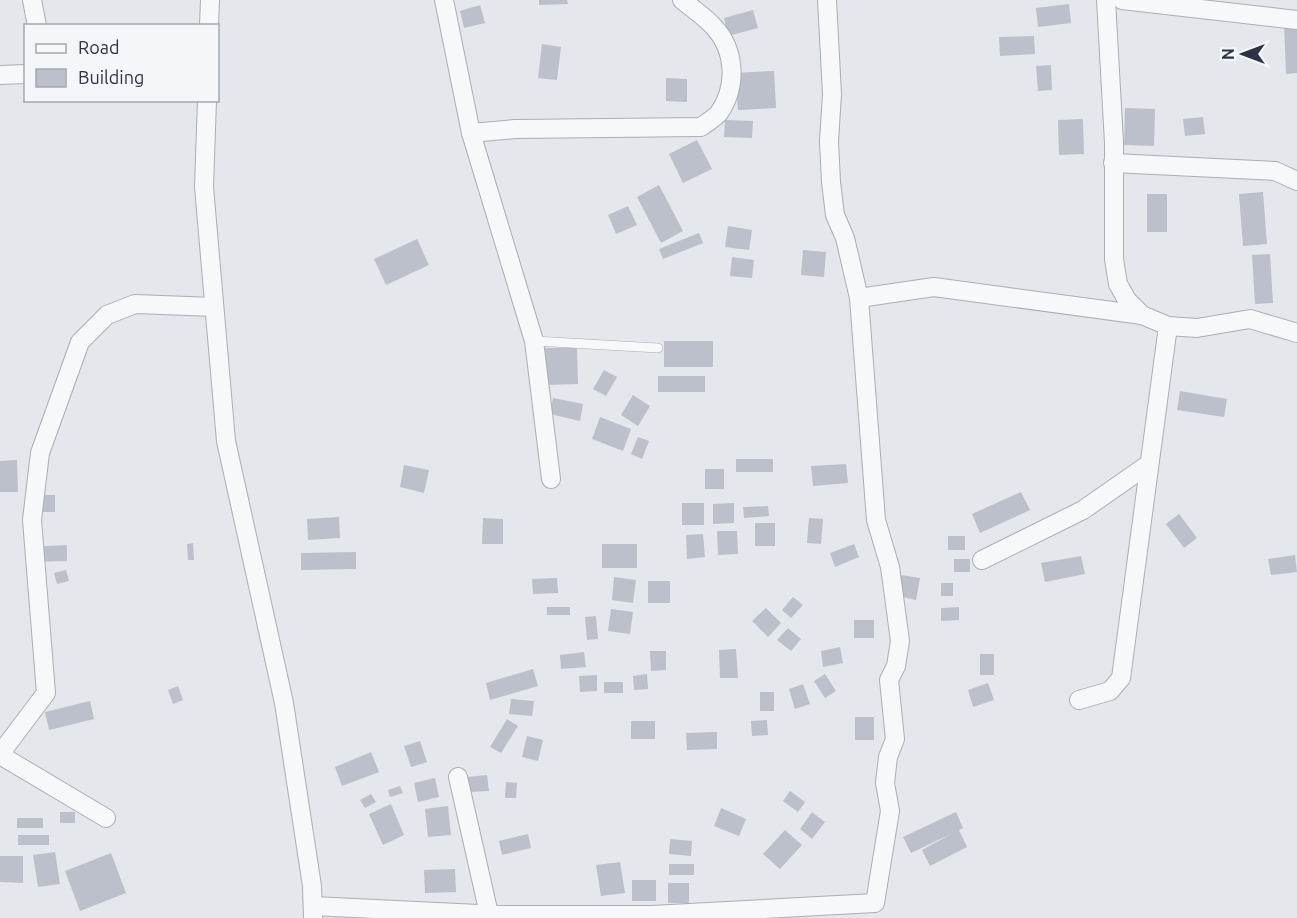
<svg xmlns="http://www.w3.org/2000/svg" width="1297" height="918" font-family="Ubuntu,sans-serif">
<style>
.building{fill:#bbc0ca}
.lines{fill:none;stroke-linecap:round;stroke-linejoin:round}
.service-casing{stroke:#a9aeb7;stroke-width:10}
.minor-casing{stroke:#a9aeb7;stroke-width:20}
.service{stroke:#f7f8fa;stroke-width:9}
.minor{stroke:#f7f8fa;stroke-width:18}
</style>
<rect width="100%" height="100%" fill="#e4e7ec"/>
<g class="building">
<path d="M539,0H567L568,4L539,5Z"/>
<path d="M1069,4L1071,23L1038,27L1036,8Z"/>
<path d="M480,5L485,23L464,28L460,11Z"/>
<path d="M753,10L758,28L728,36L724,18Z"/>
<path d="M1297,22V73L1286,74L1284,23Z"/>
<path d="M1034,36L1035,54L1000,56L999,37Z"/>
<path d="M542,44L561,47L557,80L538,78Z"/>
<path d="M1051,65L1052,90L1038,91L1036,66Z"/>
<path d="M774,71L776,108L738,110L735,73Z"/>
<path d="M666,78L687,79V102L666,101Z"/>
<path d="M1125,108L1155,109L1154,146L1124,145Z"/>
<path d="M1203,117L1205,134L1185,136L1183,119Z"/>
<path d="M1083,119L1084,154L1059,155L1058,120Z"/>
<path d="M725,120L753,121L752,138L724,137Z"/>
<path d="M697,140L712,169L683,183L669,154Z"/>
<path d="M659,185L683,231L661,243L637,197Z"/>
<path d="M1263,192L1267,244L1243,246L1239,194Z"/>
<rect x="1147" y="194" width="20" height="38"/>
<path d="M628,206L637,225L616,234L608,215Z"/>
<path d="M728,226L752,230L749,250L725,247Z"/>
<path d="M699,233L703,243L663,259L659,249Z"/>
<path d="M417,239L429,265L386,285L374,259Z"/>
<path d="M803,250L826,252L824,277L801,275Z"/>
<path d="M1270,254L1273,303L1255,304L1252,255Z"/>
<path d="M732,257L754,260L752,278L730,276Z"/>
<rect x="664" y="341" width="49" height="26"/>
<path d="M545,348H577L578,384L546,385Z"/>
<path d="M604,370L617,377L606,396L593,389Z"/>
<rect x="658" y="376" width="47" height="16"/>
<path d="M1180,391L1227,399L1224,417L1177,410Z"/>
<path d="M633,395L650,406L638,426L621,415Z"/>
<path d="M553,398L583,404L580,421L550,414Z"/>
<path d="M600,417L631,429L623,451L592,439Z"/>
<path d="M638,437L649,441L642,459L631,454Z"/>
<rect x="736" y="459" width="37" height="13"/>
<path d="M17,460L18,492H0V461Z"/>
<path d="M846,464L848,483L813,486L811,466Z"/>
<path d="M404,465L429,470L424,493L400,487Z"/>
<rect x="705" y="469" width="19" height="20"/>
<path d="M1021,492L1030,510L980,533L972,514Z"/>
<rect x="37" y="495" width="18" height="17"/>
<rect x="682" y="503" width="22" height="22"/>
<path d="M734,503V523L713,524V504Z"/>
<path d="M768,506L769,516L744,518L743,507Z"/>
<path d="M1179,514L1197,538L1184,548L1166,524Z"/>
<path d="M339,517L340,538L308,540L307,519Z"/>
<path d="M483,518L503,519V544H482Z"/>
<path d="M809,518L823,519L821,544L807,543Z"/>
<rect x="755" y="523" width="20" height="23"/>
<path d="M717,531H737L738,554L718,555Z"/>
<path d="M703,534L705,557L687,559L686,535Z"/>
<rect x="948" y="536" width="17" height="14"/>
<path d="M193,543L194,560H188L187,544Z"/>
<rect x="602" y="544" width="35" height="24"/>
<path d="M854,544L859,557L835,567L830,553Z"/>
<path d="M67,545V561L30,562L29,547Z"/>
<path d="M356,552V569L301,570V553Z"/>
<path d="M1295,555L1297,572L1271,575L1268,559Z"/>
<path d="M1081,556L1085,574L1045,582L1041,563Z"/>
<rect x="954" y="559" width="16" height="13"/>
<path d="M66,570L69,581L57,584L54,573Z"/>
<path d="M901,575L920,578L916,600L898,596Z"/>
<path d="M614,577L636,580L633,603L612,600Z"/>
<path d="M557,578L558,593L533,594L532,579Z"/>
<rect x="648" y="581" width="22" height="22"/>
<rect x="941" y="583" width="12" height="13"/>
<path d="M793,597L803,605L791,618L782,610Z"/>
<rect x="547" y="607" width="23" height="8"/>
<path d="M959,607V620L941,621V608Z"/>
<path d="M766,608L781,623L768,637L752,621Z"/>
<path d="M611,609L633,612L630,634L608,631Z"/>
<path d="M596,616L598,639L587,640L585,617Z"/>
<rect x="854" y="620" width="20" height="18"/>
<path d="M788,628L801,639L791,651L777,640Z"/>
<path d="M840,647L843,663L823,667L821,651Z"/>
<path d="M736,649L738,678H720L719,650Z"/>
<path d="M650,651H666V670L651,671Z"/>
<path d="M584,652L586,667L561,669L560,655Z"/>
<rect x="980" y="654" width="14" height="21"/>
<path d="M533,669L538,686L490,700L486,683Z"/>
<path d="M647,674L648,689L634,690L633,676Z"/>
<path d="M825,674L836,691L825,698L814,681Z"/>
<path d="M597,675V691L580,692L579,676Z"/>
<rect x="604" y="682" width="19" height="11"/>
<path d="M988,683L994,700L973,707L968,690Z"/>
<path d="M803,684L810,704L795,709L789,689Z"/>
<path d="M178,686L183,700L173,704L168,690Z"/>
<rect x="760" y="692" width="14" height="19"/>
<path d="M511,699L534,701L532,716L509,714Z"/>
<path d="M90,701L94,719L49,730L45,712Z"/>
<rect x="855" y="717" width="19" height="23"/>
<path d="M507,719L518,726L501,753L490,747Z"/>
<path d="M767,720L768,735L752,736L751,721Z"/>
<rect x="631" y="721" width="24" height="18"/>
<path d="M717,732V749L687,750L686,733Z"/>
<path d="M527,736L543,740L538,761L522,757Z"/>
<path d="M420,741L427,762L411,767L404,746Z"/>
<path d="M371,752L379,772L342,786L335,767Z"/>
<path d="M487,775L489,791L468,792L467,777Z"/>
<path d="M435,778L439,797L418,802L414,783Z"/>
<path d="M506,782L517,783L516,798H505Z"/>
<path d="M400,786L403,793L390,797L388,790Z"/>
<path d="M790,791L805,802L798,812L783,801Z"/>
<path d="M371,794L376,802L365,808L360,800Z"/>
<path d="M391,804L404,835L383,845L369,814Z"/>
<path d="M448,806L451,835L428,837L425,809Z"/>
<path d="M721,808L746,819L739,836L714,826Z"/>
<rect x="60" y="812" width="15" height="11"/>
<path d="M812,812L825,822L812,839L800,829Z"/>
<path d="M956,812L963,828L959,830L967,847L930,866L922,850L953,833L911,853L903,837Z"/>
<rect x="17" y="818" width="26" height="10"/>
<path d="M785,830L802,845L780,869L763,854Z"/>
<path d="M528,834L531,848L502,855L499,841Z"/>
<rect x="18" y="835" width="31" height="10"/>
<path d="M670,839L692,841L691,856L669,854Z"/>
<path d="M55,852L60,884L38,887L33,855Z"/>
<path d="M111,853L126,893L80,911L65,871Z"/>
<path d="M0,856H23V883L0,882Z"/>
<path d="M620,862L625,893L601,896L596,865Z"/>
<rect x="669" y="864" width="25" height="11"/>
<path d="M455,869L456,892L425,893L424,870Z"/>
<rect x="632" y="880" width="24" height="21"/>
<rect x="668" y="883" width="21" height="20"/>
</g>
<g class="lines">
<g class="service-casing">
<path id="service" d="M534,341L658,348"/>
</g>
<g class="minor-casing">
<g id="minor">
<path d="M32,0L37,26"/>
<path d="M444,0L471,133L534,341L551,479"/>
<path d="M1106,0L1114,143V259L1118,284L1127,300L1142,315L1168,326L1197,328L1250,319L1297,333"/>
<path d="M1122,0L1297,20"/>
<path d="M209,26L210,0"/>
<path d="M0,75L26,74"/>
<path d="M207,100L204,187L226,441L284,703L312,886L313,918"/>
<path d="M471,133L515,129L701,127C706,123 715,118 719,113C737,87 736,51 714,27C705,17 693,9 682,0"/>
<path d="M1113,163L1275,171L1297,181"/>
<path d="M859,298L934,287L1142,315"/>
<path d="M982,560L1083,510L1149,464"/>
<path d="M1079,700L1110,691L1121,678L1168,326"/>
<path d="M0,754L46,693L32,520L40,453L80,342L107,315L135,304L214,307"/>
<path d="M0,755L106,818"/>
<path d="M458,777L489,914"/>
<path d="M313,906L499,915L500,918"/>
<path d="M499,915H652L875,903L890,811L885,783L888,757L895,739L889,680L896,666L900,641L890,567L876,520L859,298L845,238L835,215L831,182L829,141L832,94L827,0"/>
</g>
</g>
<use href="#service" class="service"/>
<use href="#minor" class="minor"/>
</g>
<rect x="24" y="24" width="195" height="78" fill="#f4f6f9" stroke="#a4a8b1" stroke-width="1.5"/>
<rect x="36" y="44" width="30" height="9" fill="#f7f8fa" stroke="#a4a8b1" stroke-width="1.5"/>
<text x="78" y="54" font-size="18" fill="#2b3445">Road</text>
<rect x="36" y="69" width="30" height="18" fill="#bbc0ca" stroke="#a4a8b1" stroke-width="1.5"/>
<text x="78" y="84" font-size="18" fill="#2b3445">Building</text>
<g transform="translate(1243 54) rotate(270)" stroke="#f4f6f9" stroke-width="4.5" paint-order="stroke">
<path d="M0-4.5L10 22L0 15L-10 22Z" fill="#2b3445"/>
<text y="-9" font-size="16" font-weight="bold" text-anchor="middle" fill="#2b3445">N</text>
</g>
</svg>
